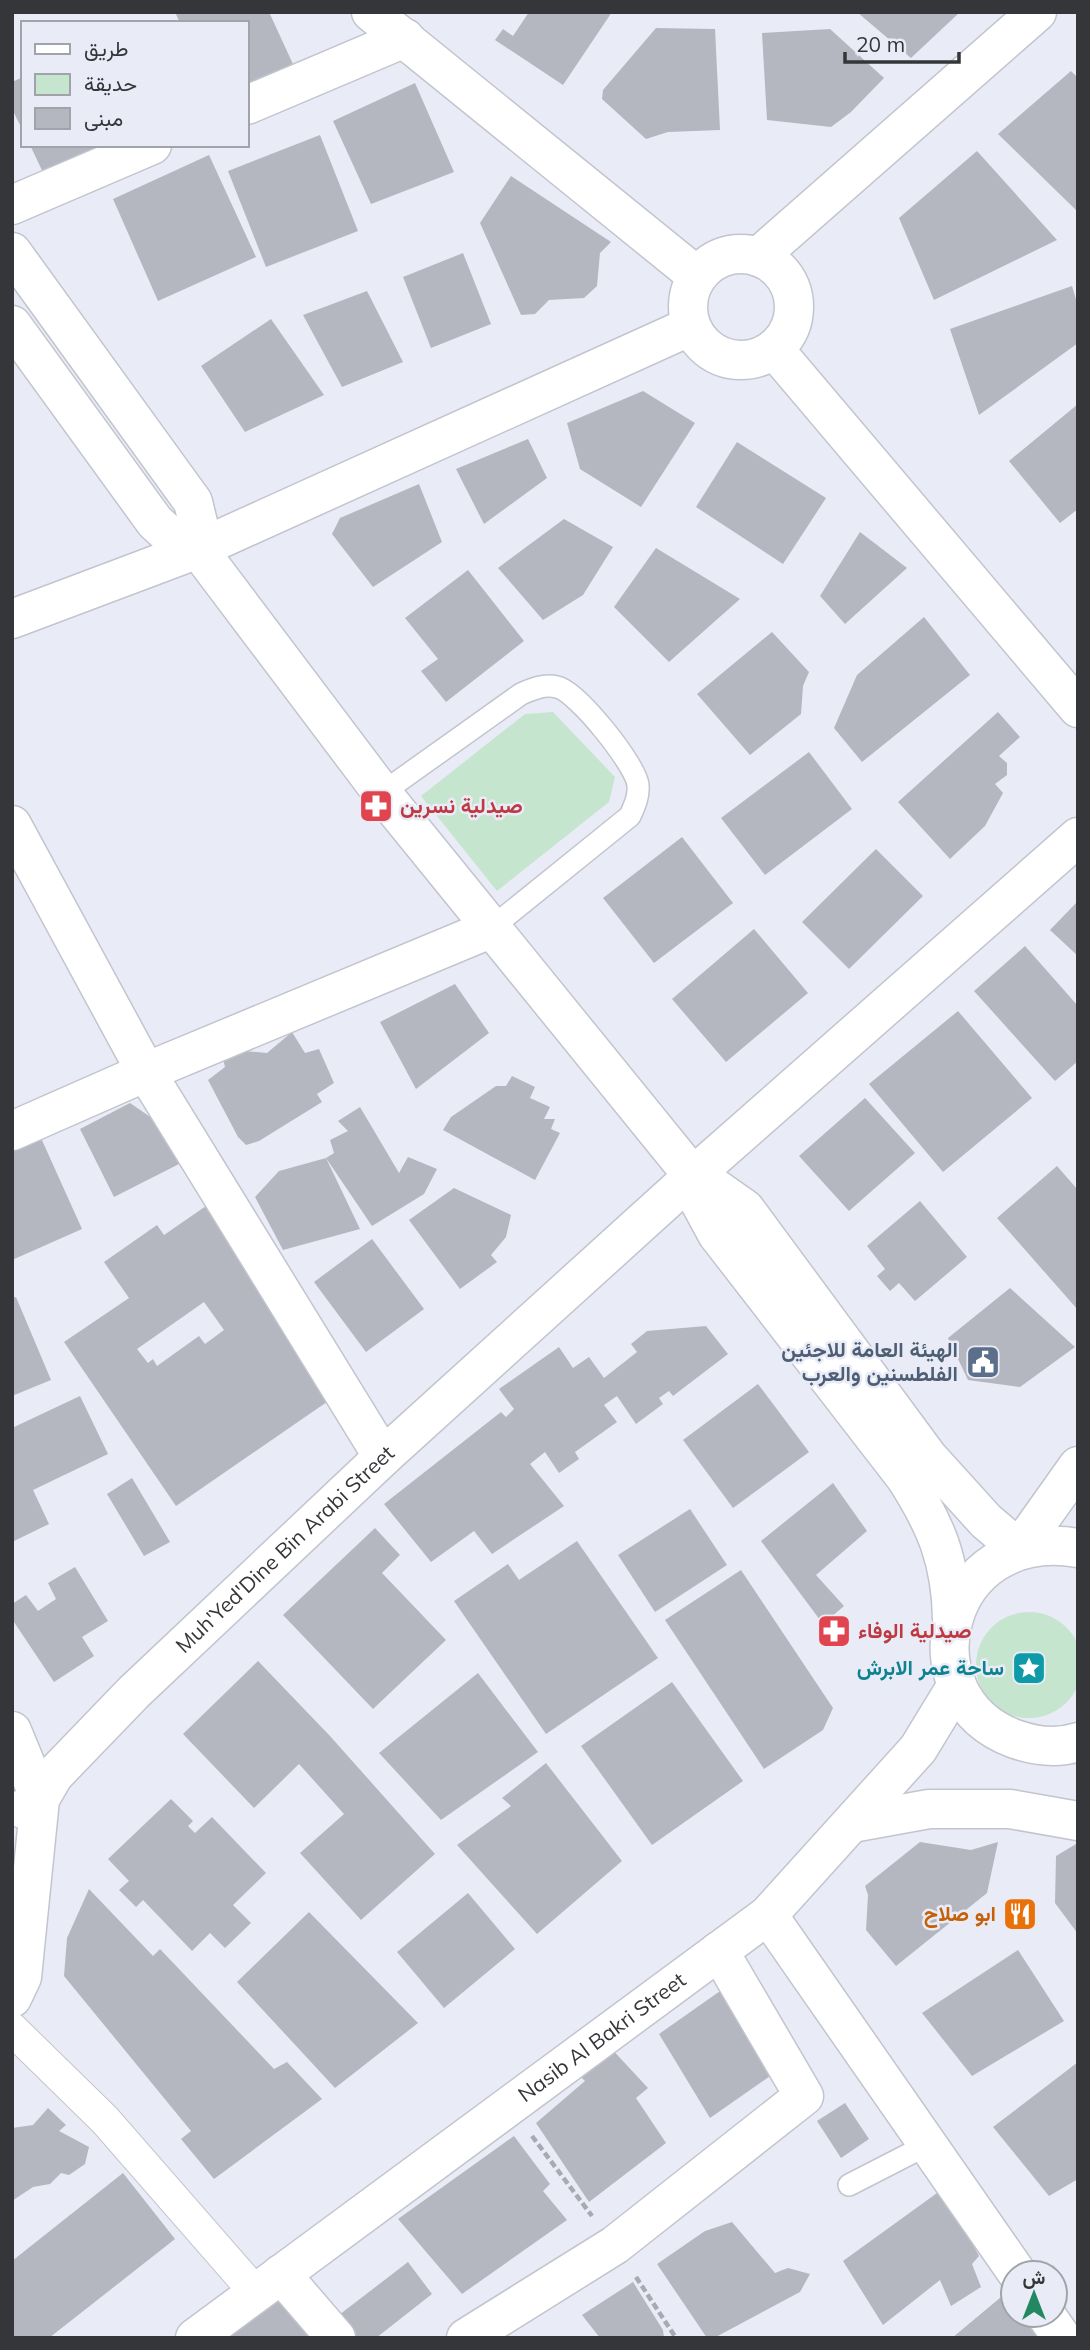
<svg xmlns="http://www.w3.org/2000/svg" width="1090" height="2350" font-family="Mulish,Vazirmatn,sans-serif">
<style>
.green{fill:#c5e5ce}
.building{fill:#b4b7c0;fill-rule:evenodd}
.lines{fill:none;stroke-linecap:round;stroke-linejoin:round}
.service-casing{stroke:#c2c5ce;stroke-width:24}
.pedestrian-casing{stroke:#c2c5ce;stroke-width:34}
.minor-casing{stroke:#c2c5ce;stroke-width:41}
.tertiary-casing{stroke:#c2c5ce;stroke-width:41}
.secondary-casing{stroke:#c2c5ce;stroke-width:41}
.path{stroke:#a8aab2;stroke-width:4.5;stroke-dasharray:7 3.5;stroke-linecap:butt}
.service{stroke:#fff;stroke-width:21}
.pedestrian{stroke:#fff;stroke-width:32}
.minor{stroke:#fff;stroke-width:38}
.tertiary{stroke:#fff;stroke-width:38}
.secondary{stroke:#fff;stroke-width:38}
.labels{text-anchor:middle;stroke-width:5;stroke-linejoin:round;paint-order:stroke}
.health-label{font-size:21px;font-weight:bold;fill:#be3a42;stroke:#e9ecf6;text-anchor:start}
.service-label{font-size:21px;font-weight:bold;fill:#4e5e75;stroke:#e9ecf6;text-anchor:end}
.street-label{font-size:21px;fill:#353639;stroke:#e9ecf6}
.culture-label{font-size:21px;font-weight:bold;fill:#0d838f;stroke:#e9ecf6;text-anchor:end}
.food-label{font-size:21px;font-weight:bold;fill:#c56008;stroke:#e9ecf6;text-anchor:end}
</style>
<rect width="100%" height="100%" fill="#e9ecf6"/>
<g class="green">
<path d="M553,712L615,777L609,802L497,891L421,796L525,714Z"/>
<circle cx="1029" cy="1665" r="53"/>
</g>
<g class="building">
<path d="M175,12H269L298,75L247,98V23H180Z"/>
<path d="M529,12H612L563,85L495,40L503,29L513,36Z"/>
<path d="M857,12H960L911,58Z"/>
<path d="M656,28L715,29L720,130L668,132L646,139L602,99L603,90Z"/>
<path d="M830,29L884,78L851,112L831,127L767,120L762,33Z"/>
<path d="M1071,71L1078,78V212L998,134Z"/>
<path d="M23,77V131L12,109V82Z"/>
<path d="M415,83L454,172L371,204L333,121Z"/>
<path d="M320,135L358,231L266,267L228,171Z"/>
<path d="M30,145H120L47,181Z"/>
<path d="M977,151L1057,240L934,300L899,218Z"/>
<path d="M209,155L256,257L158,301L113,199Z"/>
<path d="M511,176L611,242L600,253L597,286L584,298L549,300L535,314L521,315L480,223Z"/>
<path d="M463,253L491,324L431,348L403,277Z"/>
<path d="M1072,286L1078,306V343L979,415L950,329Z"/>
<path d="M367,291L403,362L342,387L303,315Z"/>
<path d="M271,319L324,395L245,432L201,366Z"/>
<path d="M643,391L695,423L641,507L580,469L567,423Z"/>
<path d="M1078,404V509L1060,523L1009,461Z"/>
<path d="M528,439L547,478L484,524L456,469Z"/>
<path d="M737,442L826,498L783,564L696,507Z"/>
<path d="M419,484L442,542L373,587L332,534L340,518Z"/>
<path d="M564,519L613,547L583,595L543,620L498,568Z"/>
<path d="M860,532L907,568L845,624L820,596Z"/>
<path d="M656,548L740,599L669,662L614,607Z"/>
<path d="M468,570L524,641L446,702L421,671L438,659L405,618Z"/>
<path d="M924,617L970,675L862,762L834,728L857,675Z"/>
<path d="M772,632L809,672L803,686L801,714L750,755L697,694Z"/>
<path d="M998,712L1020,737L999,756L1007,763V775L995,784L1003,793L985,826L950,859L898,802Z"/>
<path d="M809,752L852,809L765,875L721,818Z"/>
<path d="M682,837L733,903L654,963L603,898Z"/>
<path d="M876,849L923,896L849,969L802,922Z"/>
<path d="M1078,901V956L1050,930Z"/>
<path d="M754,929L808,993L726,1062L672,999Z"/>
<path d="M1025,946L1078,1006V1061L1055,1081L974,991Z"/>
<path d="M455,984L489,1033L416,1089L380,1022Z"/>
<path d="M958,1011L1032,1098L943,1172L869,1084Z"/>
<path d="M292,1032L305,1053L319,1049L334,1083L317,1094L322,1102L259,1141L246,1145L238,1137L208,1080L225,1067L223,1059L244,1051L267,1053Z"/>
<path d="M512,1076L535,1087L530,1098L550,1107L544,1119H555L551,1129L560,1133L535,1180L443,1130L451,1117L496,1086H506Z"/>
<path d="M865,1098L915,1153L849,1211L799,1156Z"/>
<path d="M130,1103L162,1125L181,1163L114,1197L80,1129Z"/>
<path d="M360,1107L399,1173L408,1157L437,1169L424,1194L372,1226L326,1158L334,1153L330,1140L348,1131L338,1121Z"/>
<path d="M41,1138L82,1229L12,1260V1151Z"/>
<path d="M326,1158L360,1229L283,1250L255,1197L279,1171Z"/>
<path d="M1057,1166L1078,1190V1310L997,1218Z"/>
<path d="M454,1188L511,1215L506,1237L491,1255L497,1262L460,1289L409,1220Z"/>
<path d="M920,1201L967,1257L915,1301L899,1283L890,1291L877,1276L885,1269L867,1246Z"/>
<path d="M206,1206L337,1395L176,1506L64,1342L129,1298L104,1262L157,1225L164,1235ZM204,1302L224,1330L205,1344L199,1336L157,1366L153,1359L148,1363L137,1349Z"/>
<path d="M372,1239L424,1309L366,1352L314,1282Z"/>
<path d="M1010,1288L1075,1347L1020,1387L968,1380L948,1338Z"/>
<path d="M16,1297L51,1380L12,1396V1298Z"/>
<path d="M706,1326L728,1354L673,1396L669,1391L659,1398L663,1404L636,1424L617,1396L604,1405L617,1422L575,1452L579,1459L559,1473L545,1452L530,1464L564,1506L492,1554L474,1531L431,1562L384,1504L501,1412L506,1417L514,1409L499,1389L559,1347L573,1368L589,1357L604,1378L637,1352L631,1344L647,1331Z"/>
<path d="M758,1384L809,1452L733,1508L683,1440Z"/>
<path d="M80,1396L108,1454L33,1490L49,1524L12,1542V1428Z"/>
<path d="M132,1478L170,1542L144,1556L107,1494Z"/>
<path d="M833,1483L867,1531L816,1575L844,1606L823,1624L761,1541Z"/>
<path d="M690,1509L727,1565L655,1612L618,1555Z"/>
<path d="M375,1528L400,1555L382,1573L446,1640L373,1709L283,1615Z"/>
<path d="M577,1541L658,1658L546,1734L454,1601L508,1564L519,1580Z"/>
<path d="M75,1567L108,1621L82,1637L94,1656L54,1682L12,1619V1604L26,1595L38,1611L56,1599L48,1583Z"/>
<path d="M741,1570L833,1708L823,1730L764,1769L665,1620Z"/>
<path d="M258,1661L330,1736L435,1854L361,1920L300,1853L344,1814L299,1764L254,1808L183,1734Z"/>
<path d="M478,1673L538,1752L441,1820L379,1753Z"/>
<path d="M672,1682L743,1781L652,1845L581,1746Z"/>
<path d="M546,1763L622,1861L537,1934L457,1845L511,1806L502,1798Z"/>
<path d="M171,1799L193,1821L188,1826L195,1833L212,1817L266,1873L233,1905L251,1923L225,1948L210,1933L192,1951L143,1900L136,1907L119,1890L129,1881L108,1859Z"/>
<path d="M920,1842L971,1850L998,1842L987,1893L896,1966L866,1930L868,1895L865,1886Z"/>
<path d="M1076,1844L1078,1847V1934L1055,1903L1056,1856Z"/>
<path d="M89,1889L153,1956L160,1949L274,2069L287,2062L322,2099L214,2179L181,2139L191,2131L64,1976L67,1938Z"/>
<path d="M468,1893L515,1949L444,2008L397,1952Z"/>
<path d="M309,1912L418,2023L335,2088L237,1982Z"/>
<path d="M1018,1950L1064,2021L972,2076L922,2013Z"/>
<path d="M723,1989L773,2074L710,2118L659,2034Z"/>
<path d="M608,2045L648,2088L636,2098L666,2143L589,2202L536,2123L585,2081L571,2067Z"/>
<path d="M1078,2062V2179L1049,2196L993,2127Z"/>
<path d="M845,2103L869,2139L841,2158L817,2121Z"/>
<path d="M48,2108L66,2125L59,2131L89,2147L85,2164L69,2175L61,2173L50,2184L33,2187L12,2201V2128L33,2125Z"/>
<path d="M514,2136L550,2184L543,2191L567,2220L462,2294L398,2219Z"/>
<path d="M123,2173L175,2239L49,2338H12V2261Z"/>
<path d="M944,2188L979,2256L972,2264L981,2287L951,2306L940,2280L883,2325L843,2261Z"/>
<path d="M732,2222L775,2273L788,2268L810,2274L800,2292L714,2338H707L657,2264L705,2231Z"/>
<path d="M408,2262L432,2294L376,2338H357L339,2315Z"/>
<path d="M633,2282L663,2330L664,2338H600L582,2315Z"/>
<path d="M1013,2287V2315H1033L1048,2338H952Z"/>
<path d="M278,2288L326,2338H217Z"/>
</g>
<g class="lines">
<g class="service-casing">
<g id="service">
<path d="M382,793L521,694C532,689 544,684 557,687C577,691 636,765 638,785C639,796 635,805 630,816L490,929"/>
<path d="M849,2185L927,2145"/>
</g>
</g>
<g class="pedestrian-casing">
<path id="pedestrian" d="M12,2029L105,2120L256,2293"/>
</g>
<g class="minor-casing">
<g id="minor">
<path d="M247,105L405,38"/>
<path d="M12,205L152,145"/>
<path d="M758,257L1037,12"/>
<path d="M12,619L198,549L691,326"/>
<path d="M12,825L146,1072L383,1457"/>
<path d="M12,1131L146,1072L490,929"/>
<path d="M12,1731L40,1799L23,1809"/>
<path d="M768,1915L1017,2273"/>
<path id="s1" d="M12,1998L22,1977L40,1799L54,1775L134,1692L383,1457L693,1176L1078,837"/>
<path d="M281,2274L336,2338"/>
<path d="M1046,2315L1062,2338"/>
<path d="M466,2338L615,2245L804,2096L719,1951"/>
</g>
</g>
<g class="tertiary-casing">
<g id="tertiary">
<path d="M371,12L697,276"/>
<path d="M12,252L193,502L200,531L198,549"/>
<circle cx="741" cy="307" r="53"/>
<path d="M12,325L155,522L168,534L198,549L382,793L693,1176L711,1185L745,1209L928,1457L986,1521L1019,1549"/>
<path d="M774,349L1078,708"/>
<path d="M693,1176L698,1199L717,1234L905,1477C936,1525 951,1561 952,1619"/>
</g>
</g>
<g class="secondary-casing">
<g id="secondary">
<path d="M1078,1548C942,1525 903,1698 1015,1739C1035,1746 1057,1749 1078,1742"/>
<path d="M1019,1549L1078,1466"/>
<path d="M852,1823L929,1809H1010L1078,1821"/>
<path id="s2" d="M195,2338L768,1915L918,1749L957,1685"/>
</g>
</g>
<g class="path">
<path d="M532,2136L592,2216"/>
<path d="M636,2277L676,2338"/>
</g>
<use href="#service" class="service"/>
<use href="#pedestrian" class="pedestrian"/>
<use href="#minor" class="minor"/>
<use href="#tertiary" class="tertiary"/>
<use href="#secondary" class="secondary"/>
</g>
<defs>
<g id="pharmacy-square" transform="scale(1.75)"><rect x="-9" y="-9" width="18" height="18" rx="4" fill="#e0444e" stroke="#e9ecf6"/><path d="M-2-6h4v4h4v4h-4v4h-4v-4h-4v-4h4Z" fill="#fff"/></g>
<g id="civic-square" transform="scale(1.75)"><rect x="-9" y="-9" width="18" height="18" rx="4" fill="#5c6f8a" stroke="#e9ecf6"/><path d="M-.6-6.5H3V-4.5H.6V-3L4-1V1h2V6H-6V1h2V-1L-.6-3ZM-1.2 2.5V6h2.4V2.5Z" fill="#fff"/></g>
<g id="sight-square" transform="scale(1.75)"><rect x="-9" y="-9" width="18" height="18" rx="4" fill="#0f9aa8" stroke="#e9ecf6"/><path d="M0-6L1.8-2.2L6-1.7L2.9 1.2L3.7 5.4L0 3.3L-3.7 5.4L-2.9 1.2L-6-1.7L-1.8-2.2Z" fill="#fff"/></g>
<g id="restaurant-square" transform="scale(1.75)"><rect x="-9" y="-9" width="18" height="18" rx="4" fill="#e8710a" stroke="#e9ecf6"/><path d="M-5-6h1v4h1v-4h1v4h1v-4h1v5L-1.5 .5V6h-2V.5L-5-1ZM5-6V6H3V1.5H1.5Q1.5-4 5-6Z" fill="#fff"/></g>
</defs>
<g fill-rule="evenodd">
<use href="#pharmacy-square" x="376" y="806"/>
<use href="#civic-square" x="983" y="1362"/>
<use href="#pharmacy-square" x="834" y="1631"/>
<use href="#sight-square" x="1029" y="1668"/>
<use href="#restaurant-square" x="1020" y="1914"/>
</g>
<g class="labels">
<g class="health-label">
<text x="400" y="813">صيدلية نسرين</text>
<text x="858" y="1638">صيدلية الوفاء</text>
</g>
<g class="service-label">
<text x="958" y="1357">الهيئة العامة للاجئين<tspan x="958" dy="24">الفلطسنين والعرب</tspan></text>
</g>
<g class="street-label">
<text dy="7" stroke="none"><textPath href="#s1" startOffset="553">Muh'Yed'Dine Bin Arabi Street</textPath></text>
<text dy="7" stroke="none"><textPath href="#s2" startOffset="506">Nasib Al Bakri Street</textPath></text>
</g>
<g class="culture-label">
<text x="1004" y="1675">ساحة عمر الابرش</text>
</g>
<g class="food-label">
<text x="996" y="1921">ابو صلاح</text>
</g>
</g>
<rect width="1090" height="2350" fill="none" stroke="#353639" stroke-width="28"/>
<rect x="21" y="21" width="228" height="126" fill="#e9ecf6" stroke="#a1a3aa" stroke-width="2"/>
<rect x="35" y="44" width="35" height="10" fill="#ffffff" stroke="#a1a3aa" stroke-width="2"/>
<text x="84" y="56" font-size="21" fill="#353639">طريق</text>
<rect x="35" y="74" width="35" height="21" fill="#c5e5ce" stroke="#a1a3aa" stroke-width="2"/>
<text x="84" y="91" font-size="21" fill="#353639">حديقة</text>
<rect x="35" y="108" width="35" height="21" fill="#b4b7c0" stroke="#a1a3aa" stroke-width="2"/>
<text x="84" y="126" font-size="21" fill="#353639">مبنى</text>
<g transform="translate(1034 2294)"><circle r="33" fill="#e9ecf6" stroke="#a1a3aa" stroke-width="2"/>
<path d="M0-5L12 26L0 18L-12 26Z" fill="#238761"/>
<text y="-10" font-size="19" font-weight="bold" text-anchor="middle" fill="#353639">ش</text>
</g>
<path d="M845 52v10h114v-10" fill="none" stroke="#353639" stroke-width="3.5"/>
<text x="856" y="52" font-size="21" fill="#353639" stroke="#e9ecf6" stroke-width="5" paint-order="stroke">20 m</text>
</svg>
